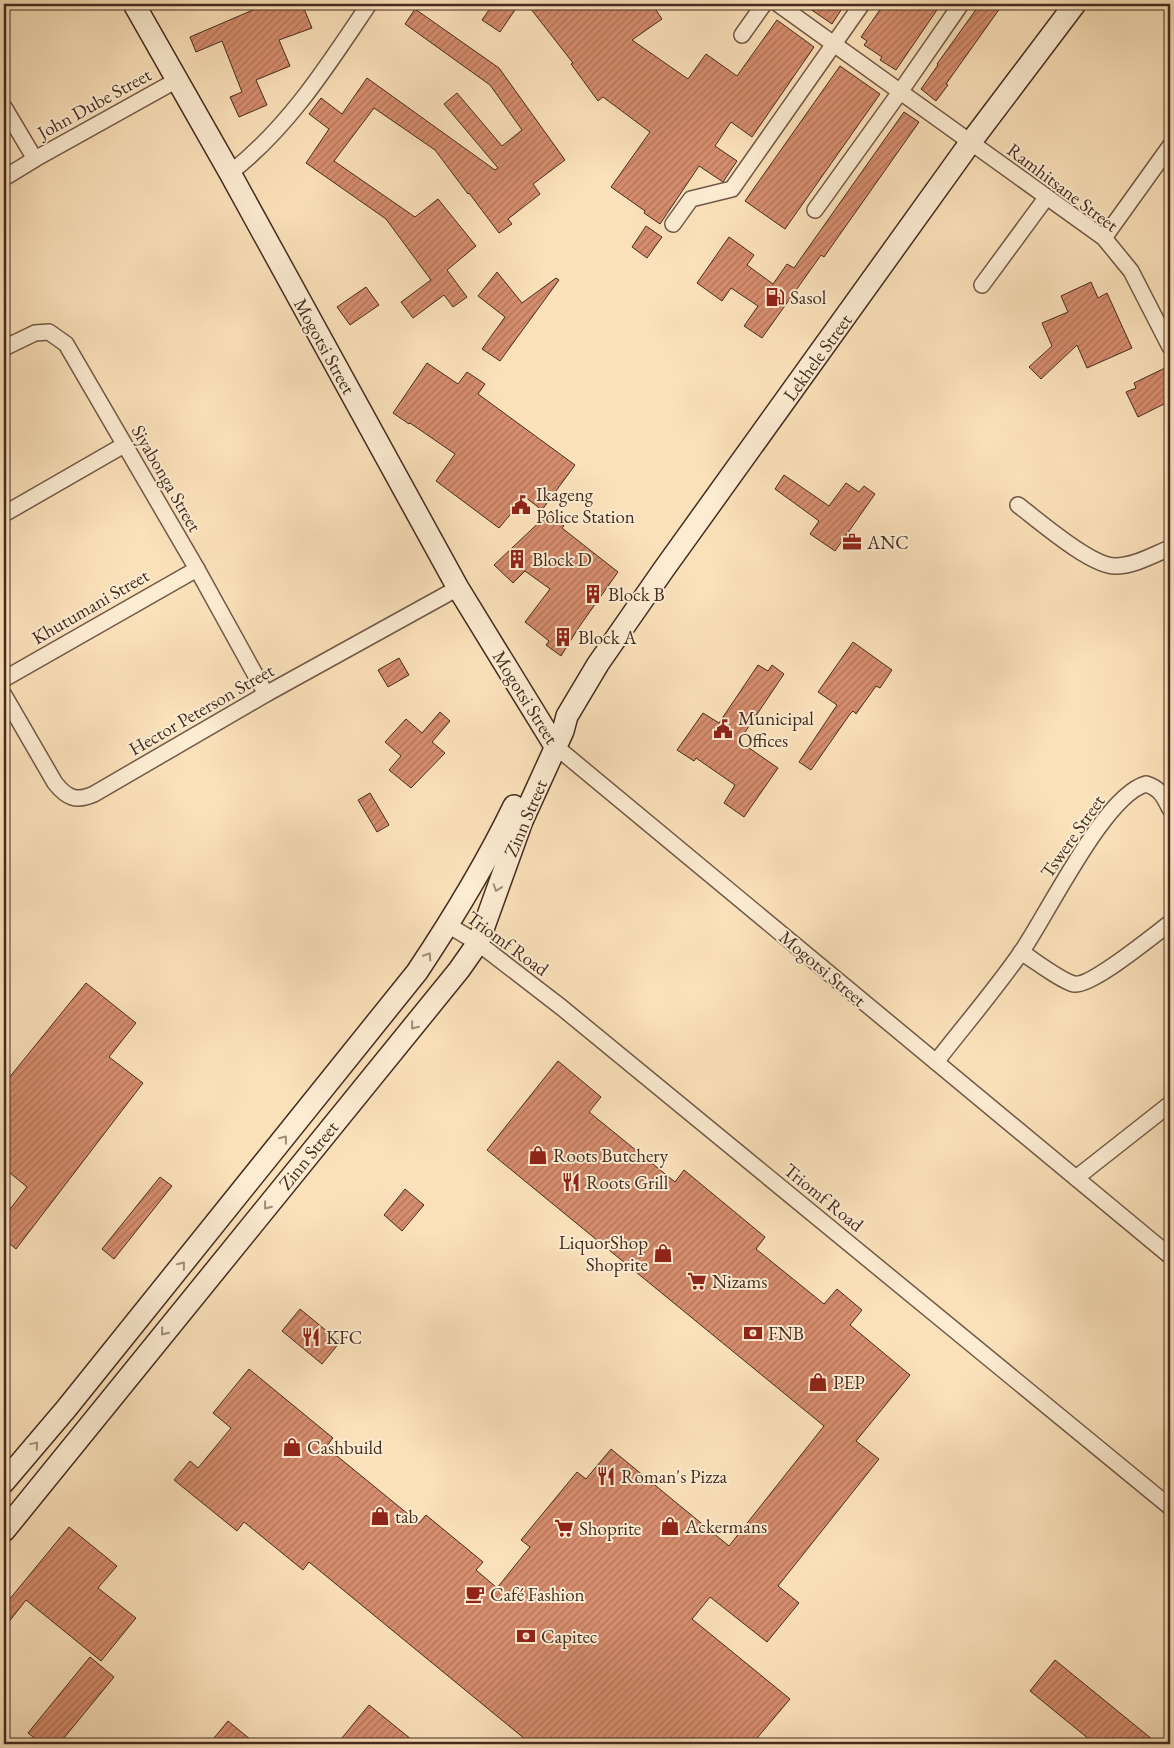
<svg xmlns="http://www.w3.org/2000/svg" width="1174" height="1748" font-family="'EB Garamond',serif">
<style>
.building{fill:url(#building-hatch);stroke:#452b20}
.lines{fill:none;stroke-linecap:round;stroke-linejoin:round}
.street-casing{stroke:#725846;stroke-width:18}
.secondary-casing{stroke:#452b20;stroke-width:24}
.street{stroke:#fcecd2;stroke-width:15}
.secondary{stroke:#fcecd2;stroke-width:21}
.oneway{stroke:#a08c79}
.labels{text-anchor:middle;stroke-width:4;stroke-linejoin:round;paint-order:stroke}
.street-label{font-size:19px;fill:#452b20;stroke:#fcecd2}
.poi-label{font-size:19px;fill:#452b20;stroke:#fcecd2;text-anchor:start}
</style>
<defs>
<pattern id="building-hatch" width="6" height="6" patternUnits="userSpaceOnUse" patternTransform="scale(1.25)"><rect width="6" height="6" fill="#d68d6e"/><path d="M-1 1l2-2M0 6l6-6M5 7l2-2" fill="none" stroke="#af735a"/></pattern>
</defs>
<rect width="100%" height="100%" fill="#fbe1ba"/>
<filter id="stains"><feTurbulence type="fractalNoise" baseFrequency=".004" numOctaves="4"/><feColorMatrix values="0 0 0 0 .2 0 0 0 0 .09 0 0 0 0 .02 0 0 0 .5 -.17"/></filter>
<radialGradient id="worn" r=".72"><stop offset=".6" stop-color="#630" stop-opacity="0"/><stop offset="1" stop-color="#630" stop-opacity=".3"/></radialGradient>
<g class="building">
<path d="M267,4H302L312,28L279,40L290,66L256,80L267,105L239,117L230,97L242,92L222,41L196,52L190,37Z"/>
<path d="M493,4H519L500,32L482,20Z"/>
<path d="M527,4H652L662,19L632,40L688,79L706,54L737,76L777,20L814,47L752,137L731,122L715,146L737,161L723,182L699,166L660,224L644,213L645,211L611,187L650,132L603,97L598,101L571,64L573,63Z"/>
<path d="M803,4H845L832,24Z"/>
<path d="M884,4H941L896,70L880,60L882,57L864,45L867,41L861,37Z"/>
<path d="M980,4H1003L946,84L948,85L936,101L921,89L938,65L937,64Z"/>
<path d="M415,9L499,68L565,160L533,184L540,194L508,219L512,224L499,233L469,193L468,194L435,150L374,108L334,161L415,217L438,199L476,246L447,270L467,297L453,307L444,295L413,318L401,302L431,280L386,219L306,163L329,129L309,114L321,98L342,114L367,78L495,170L498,168L444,104L457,93L502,146L522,130L490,85L405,24Z"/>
<path d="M840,66L880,94L785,229L745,201Z"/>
<path d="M904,112L919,122L824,257L821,255L762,338L744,326L758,306L731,288L722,301L697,283L729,237L754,255L747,265L773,284L787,264L794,268Z"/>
<path d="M646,226L662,237L647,258L632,247Z"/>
<path d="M497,272L522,303L556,278L559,280L500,361L482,349L505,317L478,296Z"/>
<path d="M1091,282L1098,298L1107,293L1132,348L1087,368L1077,345L1041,379L1029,367L1052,346L1042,323L1068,312L1061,296Z"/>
<path d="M366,287L379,305L350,325L337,307Z"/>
<path d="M427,363L458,384L467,372L485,384L478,394L575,465L542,510L525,497L499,528L436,481L455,454L410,423L409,424L393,413Z"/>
<path d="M1165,368L1170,378V401L1138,417L1126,392L1136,388L1134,383Z"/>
<path d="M784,475L829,506L846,483L859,492L864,486L875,494L835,551L810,534L819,521L775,489Z"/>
<path d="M551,511L564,526L562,528L618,572L579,627L561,656L546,645L549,641L525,622L550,589L525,571L513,583L494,565Z"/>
<path d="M853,642L892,670L880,688L876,686L856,714L853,711L850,714L811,770L799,762L837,705L818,692Z"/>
<path d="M399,658L409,675L388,687L378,670Z"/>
<path d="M758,665L768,671L772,665L784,674L739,741L778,768L744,817L724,803L735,785L696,758L694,761L677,750L703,713L719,723Z"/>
<path d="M440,712L450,721L432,742L445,753L411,788L389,770L401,756L385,742L406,719L422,733Z"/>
<path d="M370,793L389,825L377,832L358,800Z"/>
<path d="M86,983L136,1023L109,1057L143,1083L16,1249L4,1239V1217L27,1187L4,1168V1084Z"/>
<path d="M558,1061L601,1097L589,1112L675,1182L684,1170L765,1237L756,1249L824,1304L837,1289L862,1310L850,1325L910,1375L856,1441L879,1459L778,1586L799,1603L767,1642L710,1597L692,1619L790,1699L752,1744H531L309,1562L303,1570L244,1522L237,1531L174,1480L190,1461L198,1468L231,1428L213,1413L249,1369L333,1438L326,1447L419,1523L426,1515L483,1562L476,1570L497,1588L530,1547L521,1540L577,1472L586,1479L611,1449L729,1546L824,1426L487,1150Z"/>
<path d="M160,1177L172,1186L114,1259L102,1249Z"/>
<path d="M405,1189L424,1205L402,1231L384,1215Z"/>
<path d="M300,1309L340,1342L322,1364L282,1331Z"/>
<path d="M69,1527L117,1566L98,1588L136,1618L101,1661L26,1600L4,1628V1606Z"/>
<path d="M90,1657L114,1677L59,1744H42L28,1733Z"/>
<path d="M1055,1660L1158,1744H1095L1030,1691Z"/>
<path d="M369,1705L417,1744H337Z"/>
<path d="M228,1721L256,1744H209Z"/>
</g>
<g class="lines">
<g class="street-casing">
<g id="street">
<path d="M778,4L1104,238L1131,271L1170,347"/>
<path d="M742,35L764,4"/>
<path d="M4,107L35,159"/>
<path d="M230,173C289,127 328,65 369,4"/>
<path d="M4,178L35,159L177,80"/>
<path d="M815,210L900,92L961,4"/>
<path d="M673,224L691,199L732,189L862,4"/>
<path d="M1104,238L1170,146"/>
<path d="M982,285L1046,198"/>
<path d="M4,348L35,333L49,332L66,344L197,569L266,694"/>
<path d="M1018,505C1039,521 1091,566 1115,566C1134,566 1153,555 1170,548"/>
<path d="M4,514L124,445"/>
<path d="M4,679L197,569"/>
<path d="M4,695L55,783C67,798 76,802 94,794L266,694L458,588"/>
<path d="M555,746L1170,1256"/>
<path d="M448,925L478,943L561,1007L1170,1507"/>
<path d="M1021,952C1034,960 1061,981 1074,984C1091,987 1154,935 1170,923"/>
<path d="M936,1062C964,1026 994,991 1020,954C1047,916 1104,795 1146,784C1160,788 1164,797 1170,809"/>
<path d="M1076,1178L1170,1104"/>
</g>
</g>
<g class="secondary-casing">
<g id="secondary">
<path d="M134,4L230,173L458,588L555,746"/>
<path d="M4,1482L66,1409L417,972C453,918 486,864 514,806"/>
<path d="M4,1531L459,970L478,943L522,821L563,731L567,716L598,664L664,569L970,143L1075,4"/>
</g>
</g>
<use href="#street" class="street"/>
<use href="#secondary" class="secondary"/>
</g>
<defs><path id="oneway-chevron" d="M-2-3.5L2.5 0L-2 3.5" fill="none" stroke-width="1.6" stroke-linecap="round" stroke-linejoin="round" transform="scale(1.25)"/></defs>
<g class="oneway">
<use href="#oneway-chevron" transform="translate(497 888) rotate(109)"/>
<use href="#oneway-chevron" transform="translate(428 956) rotate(-57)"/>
<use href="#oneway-chevron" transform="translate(414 1026) rotate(129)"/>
<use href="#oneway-chevron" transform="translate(284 1139) rotate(-52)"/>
<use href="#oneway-chevron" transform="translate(267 1206) rotate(129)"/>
<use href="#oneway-chevron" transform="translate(182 1265) rotate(-51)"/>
<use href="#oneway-chevron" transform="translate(164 1332) rotate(129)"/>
<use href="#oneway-chevron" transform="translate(35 1445) rotate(-50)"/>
</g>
<defs>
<g id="fuel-bare" transform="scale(1.5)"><path d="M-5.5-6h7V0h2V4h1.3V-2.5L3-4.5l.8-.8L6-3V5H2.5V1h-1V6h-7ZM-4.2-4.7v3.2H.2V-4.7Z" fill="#8f2418" stroke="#fcecd2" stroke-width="2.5" paint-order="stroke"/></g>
<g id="civic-bare" transform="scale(1.5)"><path d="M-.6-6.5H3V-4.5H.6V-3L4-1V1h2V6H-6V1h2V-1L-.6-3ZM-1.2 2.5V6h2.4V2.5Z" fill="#8f2418" stroke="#fcecd2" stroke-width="2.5" paint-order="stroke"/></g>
<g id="office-bare" transform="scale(1.5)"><path d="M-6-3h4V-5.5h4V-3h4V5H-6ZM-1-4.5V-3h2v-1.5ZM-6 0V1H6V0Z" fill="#8f2418" stroke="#fcecd2" stroke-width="2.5" paint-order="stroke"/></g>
<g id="building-bare" transform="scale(1.5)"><path d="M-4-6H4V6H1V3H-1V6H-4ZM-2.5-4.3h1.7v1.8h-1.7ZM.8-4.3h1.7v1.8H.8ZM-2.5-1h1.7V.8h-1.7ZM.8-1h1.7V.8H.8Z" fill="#8f2418" stroke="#fcecd2" stroke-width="2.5" paint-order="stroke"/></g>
<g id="shop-bare" transform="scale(1.5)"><path d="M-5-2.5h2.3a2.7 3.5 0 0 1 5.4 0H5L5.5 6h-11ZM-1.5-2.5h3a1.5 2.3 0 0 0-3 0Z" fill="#8f2418" stroke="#fcecd2" stroke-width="2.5" paint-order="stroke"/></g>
<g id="restaurant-bare" transform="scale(1.5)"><path d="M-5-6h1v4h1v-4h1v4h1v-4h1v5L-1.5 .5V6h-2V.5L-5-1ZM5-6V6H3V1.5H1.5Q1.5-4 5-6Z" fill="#8f2418" stroke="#fcecd2" stroke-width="2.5" paint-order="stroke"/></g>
<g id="supermarket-bare" transform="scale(1.5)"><path d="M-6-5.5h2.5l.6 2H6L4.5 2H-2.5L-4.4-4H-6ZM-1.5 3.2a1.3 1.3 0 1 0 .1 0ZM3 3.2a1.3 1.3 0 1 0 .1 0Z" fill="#8f2418" stroke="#fcecd2" stroke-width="2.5" paint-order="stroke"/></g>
<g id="bank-bare" transform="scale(1.5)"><path d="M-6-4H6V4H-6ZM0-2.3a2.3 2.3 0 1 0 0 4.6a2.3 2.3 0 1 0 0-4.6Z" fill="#8f2418" stroke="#fcecd2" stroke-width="2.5" paint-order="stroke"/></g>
<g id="cafe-bare" transform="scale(1.5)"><path d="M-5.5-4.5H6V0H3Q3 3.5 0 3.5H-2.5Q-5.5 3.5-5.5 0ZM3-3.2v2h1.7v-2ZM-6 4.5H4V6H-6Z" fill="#8f2418" stroke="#fcecd2" stroke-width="2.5" paint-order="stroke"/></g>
</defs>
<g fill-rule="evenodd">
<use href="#fuel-bare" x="775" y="297"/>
<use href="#civic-bare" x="521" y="505"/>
<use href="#office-bare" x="852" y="542"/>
<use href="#building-bare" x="517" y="559"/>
<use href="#building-bare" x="593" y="594"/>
<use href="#building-bare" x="563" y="637"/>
<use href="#civic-bare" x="723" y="729"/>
<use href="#shop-bare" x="538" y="1155"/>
<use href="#restaurant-bare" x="571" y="1182"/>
<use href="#shop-bare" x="663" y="1253"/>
<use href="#supermarket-bare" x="697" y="1281"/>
<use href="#bank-bare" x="753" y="1333"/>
<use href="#restaurant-bare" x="311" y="1337"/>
<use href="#shop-bare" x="818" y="1382"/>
<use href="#shop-bare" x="292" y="1447"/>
<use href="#restaurant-bare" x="606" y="1476"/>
<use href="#shop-bare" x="380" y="1516"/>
<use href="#shop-bare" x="670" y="1526"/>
<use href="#supermarket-bare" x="564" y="1528"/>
<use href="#cafe-bare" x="475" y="1594"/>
<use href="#bank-bare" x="526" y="1636"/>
</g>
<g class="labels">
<g class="street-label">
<text transform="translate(94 103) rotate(-29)" y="7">John Dube Street</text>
<text transform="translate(1063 187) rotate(37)" y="7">Ramhitsane Street</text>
<text transform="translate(325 346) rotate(61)" y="7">Mogotsi Street</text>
<text transform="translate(817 357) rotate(-54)" y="7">Lekhele Street</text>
<text transform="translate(167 478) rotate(60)" y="7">Siyabonga Street</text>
<text transform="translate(90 606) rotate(-30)" y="7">Khutumani Street</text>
<text transform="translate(526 697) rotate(58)" y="7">Mogotsi Street</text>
<text transform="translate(201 709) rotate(-30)" y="7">Hector Peterson Street</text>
<text transform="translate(525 818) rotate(-67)" y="7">Zinn Street</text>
<text transform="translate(1072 836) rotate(-55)" y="7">Tswere Street</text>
<text transform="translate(508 943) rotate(36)" y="7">Triomf Road</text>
<text transform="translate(823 968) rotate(40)" y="7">Mogotsi Street</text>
<text transform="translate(308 1155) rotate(-51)" y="7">Zinn Street</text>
<text transform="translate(824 1197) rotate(39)" y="7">Triomf Road</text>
</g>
<g class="poi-label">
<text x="790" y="304">Sasol</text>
<text x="536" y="501">Ikageng<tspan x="536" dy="22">Police Station</tspan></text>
<text x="867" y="549">ANC</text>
<text x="532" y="566">Block D</text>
<text x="608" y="601">Block B</text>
<text x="578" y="644">Block A</text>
<text x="738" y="725">Municipal<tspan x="738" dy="22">Offices</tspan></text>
<text x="553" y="1162">Roots Butchery</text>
<text x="586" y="1189">Roots Grill</text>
<text x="648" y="1249" text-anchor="end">LiquorShop<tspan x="648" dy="22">Shoprite</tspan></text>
<text x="712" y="1288">Nizams</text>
<text x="768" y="1340">FNB</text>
<text x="326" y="1344">KFC</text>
<text x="833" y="1389">PEP</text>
<text x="307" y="1454">Cashbuild</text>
<text x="621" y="1483">Roman's Pizza</text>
<text x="395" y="1523">tab</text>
<text x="685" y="1533">Ackermans</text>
<text x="579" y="1535">Shoprite</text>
<text x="490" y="1601">Café Fashion</text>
<text x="541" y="1643">Capitec</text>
</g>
</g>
<rect width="1174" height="1748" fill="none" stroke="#fbe1ba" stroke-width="20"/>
<rect x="5" y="5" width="1164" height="1738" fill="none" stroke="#452b20" stroke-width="2.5"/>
<rect x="10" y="10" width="1154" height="1728" fill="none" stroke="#452b20"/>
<rect width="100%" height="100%" filter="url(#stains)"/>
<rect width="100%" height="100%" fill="url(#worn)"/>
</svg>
